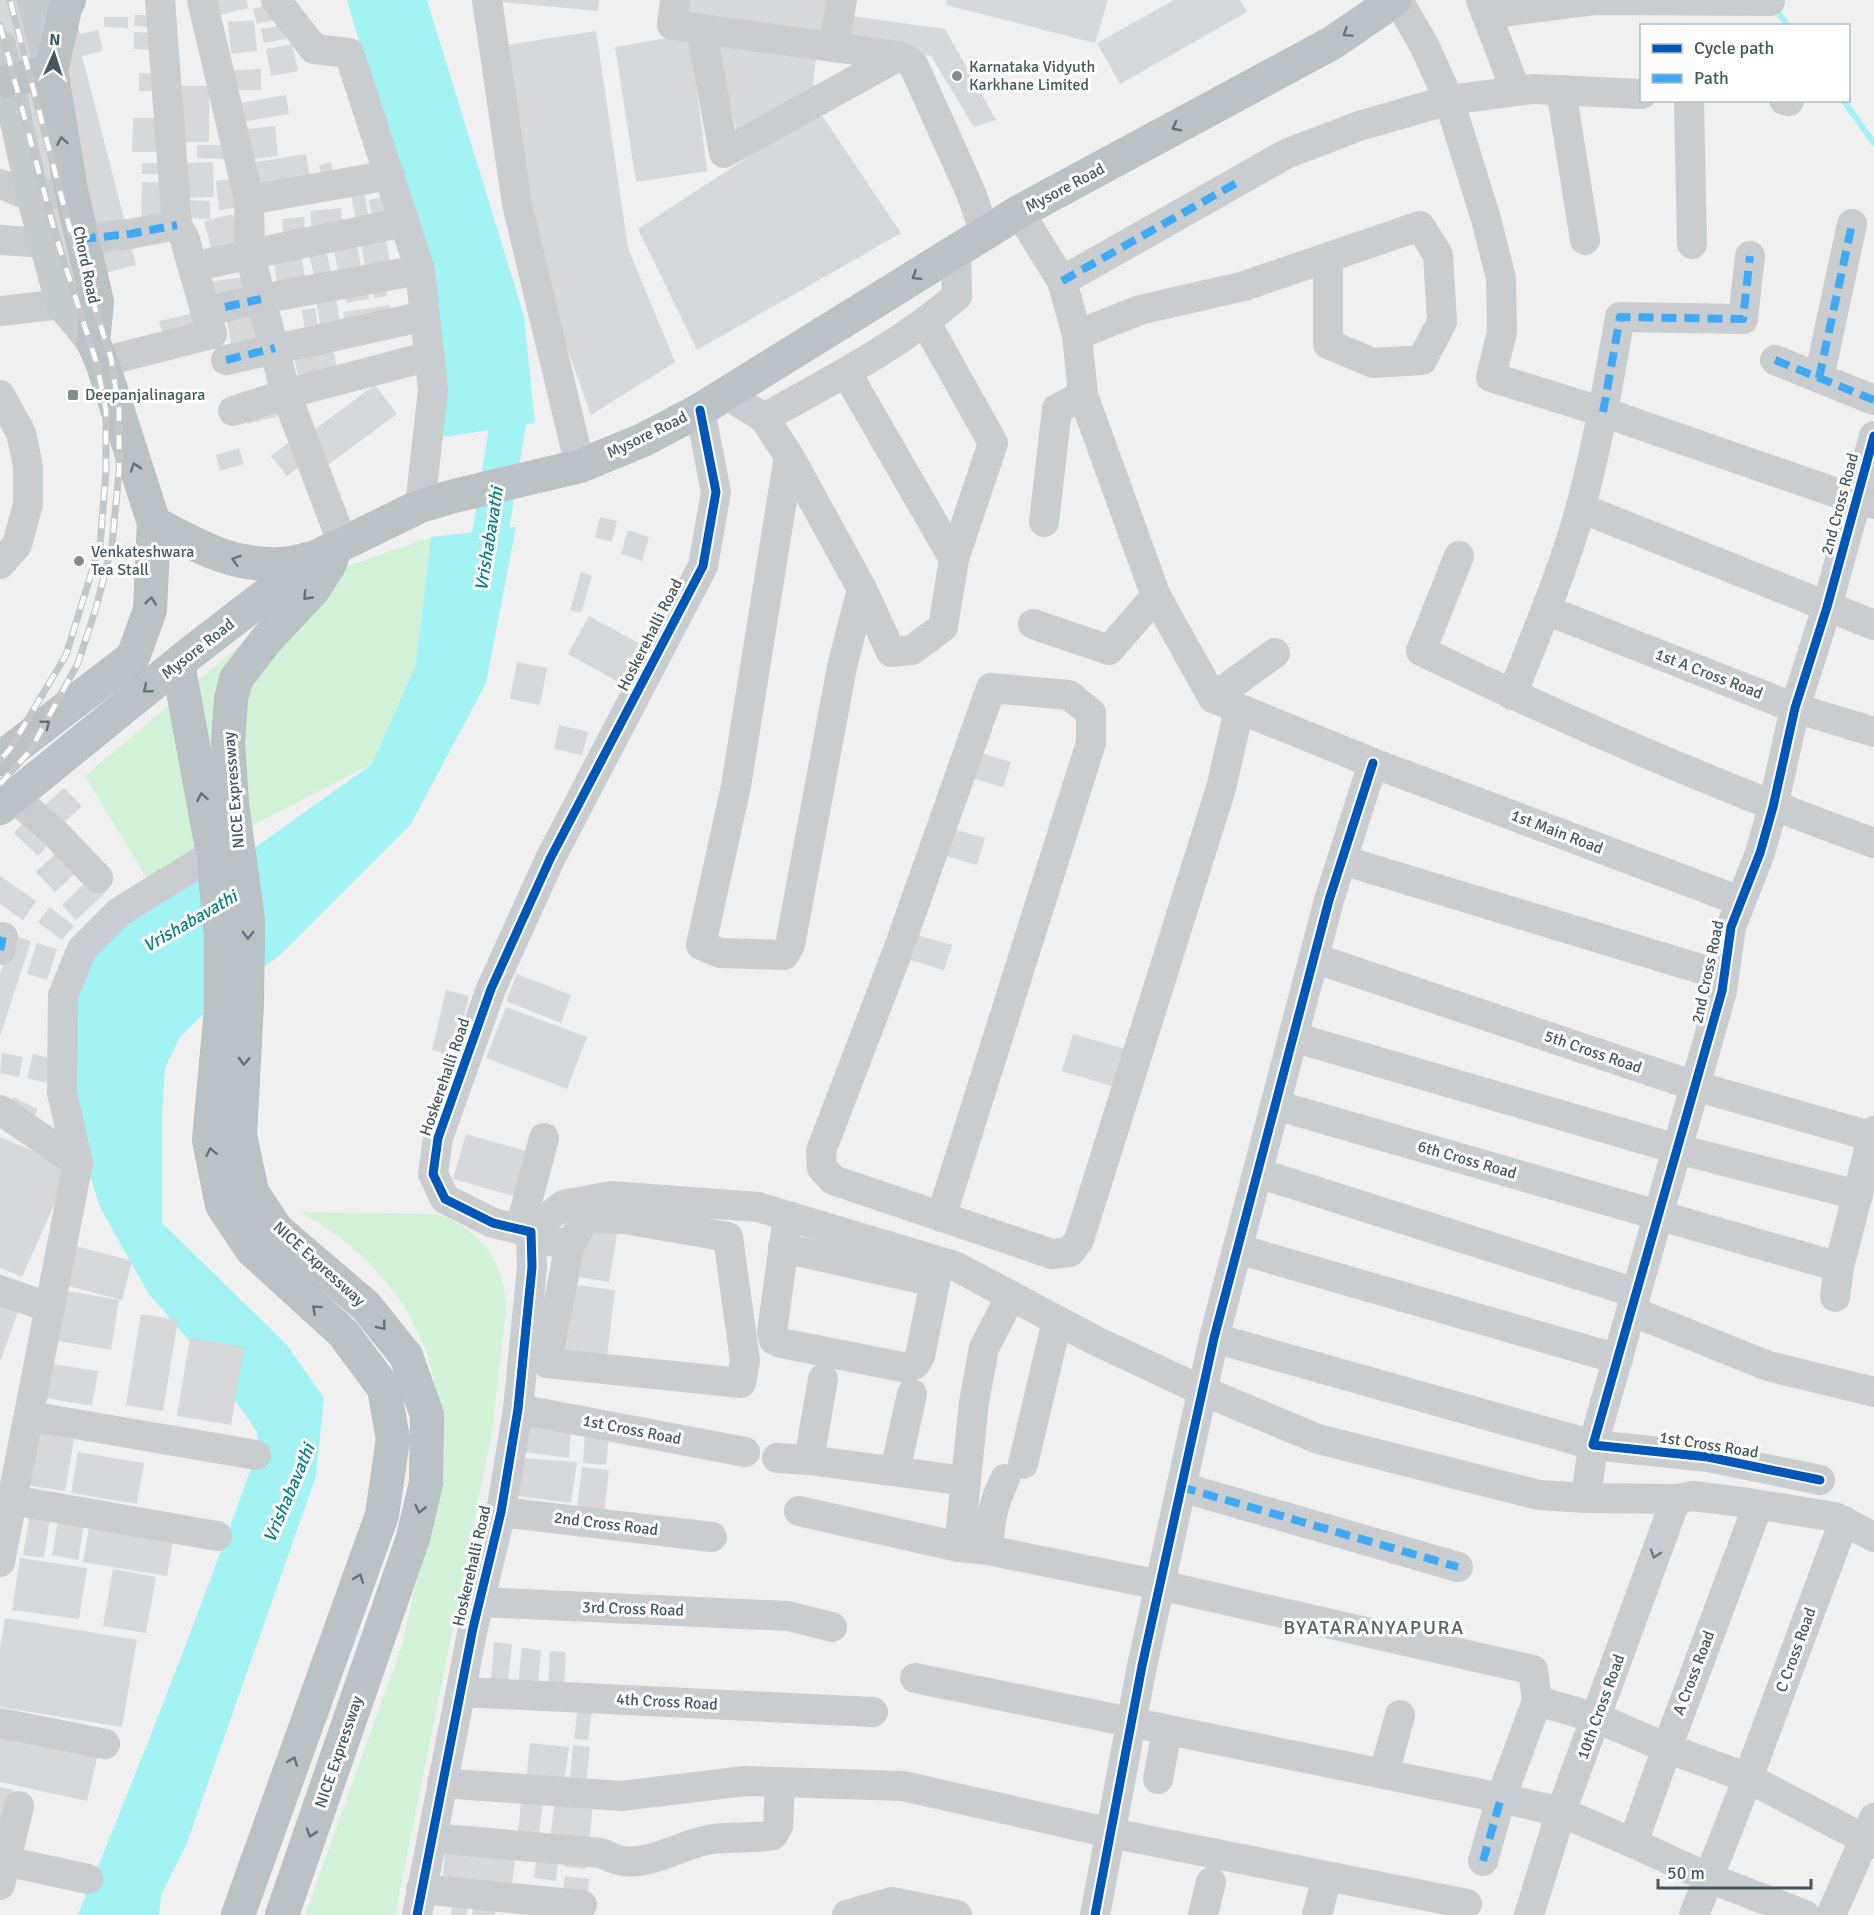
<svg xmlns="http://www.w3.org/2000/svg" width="1874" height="1915" viewBox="0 0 1874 1915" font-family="Signika,sans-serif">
<rect width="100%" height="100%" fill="#f1f0f0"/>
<g fill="#d2f2d8">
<path d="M431 537 416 664 372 764 148 880 85 776 324 574Z"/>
<path d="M299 1212 436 1214C483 1230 506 1264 506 1313L491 1438 395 1915H305L402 1645 439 1479V1402L427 1353 416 1329 403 1304 386 1282 367 1261 346 1242 324 1226Z"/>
</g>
<g fill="#a3f2f4">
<path d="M347 0H427L524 316 535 423 444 437 426 267Z"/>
<path d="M516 527 486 683 411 824 279 956 221 997 180 1037 165 1068 162 1112V1223L287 1345 324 1398 316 1476 187 1843 161 1895 159 1915H78C142 1761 202 1606 258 1449L257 1432 212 1367 148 1293 100 1207 70 1113 66 1045 81 973 115 928 260 844 372 764 416 664 431 537Z"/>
</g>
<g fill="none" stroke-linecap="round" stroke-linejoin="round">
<g stroke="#a3f2f4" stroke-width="6">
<path d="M1774 7 1788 26"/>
<path d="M1843 100 1874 143"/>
</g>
<path stroke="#a3f2f4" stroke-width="36" d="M483 579 508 422 502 379"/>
</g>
<g fill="#d7d8d9">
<path d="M0 0H72L80 34 98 30 103 51 82 56 136 265 42 289 0 123Z"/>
<path d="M216 0H246L248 8 220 15Z"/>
<path d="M499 0H599L598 11 499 2Z"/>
<path d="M683 0H830L823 40 680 18Z"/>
<path d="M947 0H1108L1095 43 946 5Z"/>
<path d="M1174 0H1240L1247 12 1120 84 1097 43Z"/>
<path d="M275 3 279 19 257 24 253 9Z"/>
<path d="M135 15H158L159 27 134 26Z"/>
<path d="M844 15 945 29 996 120 974 127 931 56 841 42Z"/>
<path d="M104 17H128V28L104 27Z"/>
<path d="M254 20 257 51 231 54 228 22Z"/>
<path d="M283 25 286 39 264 43 261 29Z"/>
<path d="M596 31 628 248 675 362 591 415 537 264 506 45Z"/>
<path d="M134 32 159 33V50L134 49Z"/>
<path d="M690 34 707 171 636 182 615 47Z"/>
<path d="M715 43 816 57 812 94 739 141Z"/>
<path d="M292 44 298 71 271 76 266 49Z"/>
<path d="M261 69V90H234V70Z"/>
<path d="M139 73 165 74V91H139Z"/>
<path d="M179 86H209V142H178Z"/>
<path d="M286 95 289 114 243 122 240 103Z"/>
<path d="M819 111 901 233 697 350 638 229Z"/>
<path d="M133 118H164V152H132Z"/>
<path d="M275 126 278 156 251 159 248 129Z"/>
<path d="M197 145H226L225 159 197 158Z"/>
<path d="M306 154 311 185 261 193 256 162Z"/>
<path d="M213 162 214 197 185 198 184 163Z"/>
<path d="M331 162 334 179 323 181 319 165Z"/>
<rect x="142" y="163" width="24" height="11"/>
<path d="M240 178 243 207 219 210 216 181Z"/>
<path d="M142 182 169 183 168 224 141 223Z"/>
<path d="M363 186 369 219 356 221 350 188Z"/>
<path d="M392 195 397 214 373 220 369 200Z"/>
<path d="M188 200 210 201V219L188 218Z"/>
<path d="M341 208 343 231 312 234 310 211Z"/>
<path d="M233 214 242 248 213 255 204 221Z"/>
<path d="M304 217 306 242 284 244 282 219Z"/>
<path d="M385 235 392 270 367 275 360 239Z"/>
<path d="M356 239 362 273 339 277 333 243Z"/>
<path d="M325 247 333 279 316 283 308 251Z"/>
<path d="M301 252 306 285 278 289 273 256Z"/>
<path d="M253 276 255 294 209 299 207 282Z"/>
<path d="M384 280 387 296 374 298 371 281Z"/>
<path d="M367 285 369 299 346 303 344 289Z"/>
<path d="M335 289 341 330 321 333 315 292Z"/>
<path d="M260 304 269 346 233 353 225 311Z"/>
<path d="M390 305 393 321 346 328 343 312Z"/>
<path d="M315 308 318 327 305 329 302 310Z"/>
<path d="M204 311 208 332 164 342 159 321Z"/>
<path d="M331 341 338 371 299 379 292 349Z"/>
<path d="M375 385 397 414 329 464 307 435Z"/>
<path d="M278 399 283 415 247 424 243 408Z"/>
<path d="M288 443 304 463 287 476 271 456Z"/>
<path d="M239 448 244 464 220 471 216 455Z"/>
<path d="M600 517 617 521 612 542 595 537Z"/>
<path d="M628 530 649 537 642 561 621 554Z"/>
<path d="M581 572 592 576 581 613 570 610Z"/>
<path d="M589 616 646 647 624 685 568 654Z"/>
<path d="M517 662 547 668 540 705 510 699Z"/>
<path d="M559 725 588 732 582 755 554 749Z"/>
<path d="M971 750 1011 762 1003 787 963 776Z"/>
<path d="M64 788 82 806 62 824 45 805Z"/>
<path d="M29 817 53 839 38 856 14 833Z"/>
<path d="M946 827 985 838 977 865 938 854Z"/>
<path d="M60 849 79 870 55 892 36 872Z"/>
<path d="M0 876 36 901 23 920 0 904Z"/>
<path d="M91 877 106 892 76 920 62 905Z"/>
<path d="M50 907 74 926 62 940 38 922Z"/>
<path d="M911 933 952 945 944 970 904 958Z"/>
<path d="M13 935 31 941 0 1036V975Z"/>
<path d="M37 943 57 949 47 980 27 974Z"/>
<path d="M517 974 571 995 561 1023 506 1001Z"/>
<path d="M446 990 469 996 455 1056 432 1050Z"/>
<path d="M506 1007 587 1037 567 1089 486 1058Z"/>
<path d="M1073 1034 1132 1051 1121 1089 1062 1071Z"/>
<path d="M2 1053 23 1057 19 1077 0 1073Z"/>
<path d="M33 1054 53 1059 46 1083 27 1078Z"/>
<path d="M13 1097 38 1109 33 1119 8 1107Z"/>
<path d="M466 1134 537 1154 524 1199 453 1179Z"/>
<path d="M0 1137 71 1167 22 1277 0 1268Z"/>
<path d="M589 1222H619L609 1282 579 1277Z"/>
<path d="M72 1245 132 1261 122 1300 61 1284Z"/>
<path d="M576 1285 615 1290 606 1365 564 1358Z"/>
<path d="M62 1290 119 1300 111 1350 53 1340Z"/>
<path d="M0 1302 19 1309 0 1362Z"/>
<path d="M141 1314 178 1320 163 1411 126 1405Z"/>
<path d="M190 1338 244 1347 231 1425 177 1416Z"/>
<path d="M45 1363 98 1371 92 1406 40 1397Z"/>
<path d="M528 1418 571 1424 569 1458 524 1452Z"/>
<path d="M36 1427 75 1433 65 1491 26 1485Z"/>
<path d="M585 1434 609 1436 606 1465 583 1463Z"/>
<path d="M78 1452 144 1463 137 1504 71 1493Z"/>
<path d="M522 1458 577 1462 571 1503 518 1496Z"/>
<path d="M582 1467 609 1470 604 1513 577 1509Z"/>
<path d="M30 1515 50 1518 44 1558 23 1555Z"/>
<path d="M59 1515 85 1519 78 1560 52 1555Z"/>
<path d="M90 1521 174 1534 167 1576 83 1562Z"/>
<path d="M20 1558 87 1568 79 1619 12 1610Z"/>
<path d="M113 1569 156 1577 146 1633 103 1626Z"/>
<path d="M5 1618 137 1640 122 1727 0 1707V1650Z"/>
<path d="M494 1642 512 1644 508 1681 491 1679Z"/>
<path d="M522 1648 541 1650 538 1686 518 1684Z"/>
<path d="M550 1651 566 1652 564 1687 548 1686Z"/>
<path d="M578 1707 592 1709 588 1740 574 1739Z"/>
<path d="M0 1729 99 1750 87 1801 0 1782Z"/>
<path d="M530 1743 569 1747 564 1784 526 1781Z"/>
<path d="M573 1745 590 1747 586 1787 569 1785Z"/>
<path d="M0 1787 14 1790 1 1850H0Z"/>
<path d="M522 1793 544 1795 539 1835 518 1833Z"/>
<path d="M555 1799 593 1803 589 1844 550 1840Z"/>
<path d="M446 1844 516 1852 511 1892 442 1884Z"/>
<path d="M567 1853 588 1856 586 1869 565 1867Z"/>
<path d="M537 1854 559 1856 556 1881 534 1878Z"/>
<path d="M565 1876 589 1879 588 1892 563 1889Z"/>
<path d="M454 1897 469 1899 467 1915H451Z"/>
<path d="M474 1902 496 1904 495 1915H472Z"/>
</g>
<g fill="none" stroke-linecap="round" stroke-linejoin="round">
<defs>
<g id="highway">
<path d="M7 81 51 71"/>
<path d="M154 523C196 545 232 567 282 564 292 564 303 560 314 558"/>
<path d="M178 664 213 854 221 936V1009L209 1140 222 1205 252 1250 343 1333 384 1388 393 1439 382 1515 238 1915"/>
<path d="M0 759 133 657 150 610 154 523 102 362 93 342 97 302 71 191 51 71 65 8 69 0"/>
<path d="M0 808 192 652 314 558 420 506 454 496 580 466 643 440 700 410 1019 212 1332 43 1395 0"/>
<path d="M282 1915 413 1538 426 1483 427 1415 406 1356 366 1306 277 1230 252 1192 240 1135 247 1002 248 920 232 804 228 742 231 699 236 679 267 639 313 590 329 565 336 546"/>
</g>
</defs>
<use href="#highway" stroke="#b4bcc1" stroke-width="34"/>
<g stroke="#c9cdcf" stroke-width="30">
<path d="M202 0 249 200 250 254 261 299 286 394 336 526 344 542"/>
<path d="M276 0 314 49 349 53 420 270 433 390 420 506"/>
<path d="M487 0 517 204 580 466"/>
<path d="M675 0 672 25 899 56 913 64 971 193 985 233"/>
<path d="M1398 0 1424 45 1449 100 1486 219 1501 278 1502 332 1491 377 1603 412 1857 500 1874 504"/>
<path d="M1481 0 1516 91"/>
<path d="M1486 14 1594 0 1770 1"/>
<path d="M701 29 724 153 899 56"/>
<path d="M833 47 842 0"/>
<path d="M1561 90 1585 240"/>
<path d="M1689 100 1692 244"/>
<path d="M1784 100 1789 101"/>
<path d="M0 184 33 197 71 191"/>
<path d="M249 200 390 175"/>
<path d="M1019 212 1062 281 1077 335 1083 395 1156 596 1213 698 1373 763 1740 901"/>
<path d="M81 239 130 234 177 225"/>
<path d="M0 240 47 243"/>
<path d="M210 263 404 222"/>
<path d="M1062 281 1286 154 1359 126 1449 100 1533 89 1642 94"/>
<path d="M225 307 261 299 420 270"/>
<path d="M0 311 62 304"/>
<path d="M1077 335 1140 310 1244 286 1420 226 1438 255 1442 322 1422 360 1373 363 1328 344V257"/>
<path d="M226 360 425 316"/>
<path d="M1775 360 1874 400"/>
<path d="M102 362 212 334 184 237 177 225 160 0"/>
<path d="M846 372 954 559"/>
<path d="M1819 378 1852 224"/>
<path d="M724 393 764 418 789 456 862 589 842 667 790 945 784 955 720 953 701 945 736 786 789 456"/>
<path d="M0 395 21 433 28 466V504L17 545 0 564"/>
<path d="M233 411 286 394 430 356"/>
<path d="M764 418C830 381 899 346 957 296L956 252"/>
<path d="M1581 508 1874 625"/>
<path d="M1044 522 1057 409 1083 395"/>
<path d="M1459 556 1421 651C1569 722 1720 788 1874 843"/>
<path d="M862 589 891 652 912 650 943 627 954 559 993 443 926 323"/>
<path d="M1546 610 1795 708 1874 732"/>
<path d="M1033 624 1109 650 1156 596"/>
<path d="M1512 695C1536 634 1564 569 1581 506 1598 443 1609 380 1620 317L1743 319 1750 256"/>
<path d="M1213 698 1275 653"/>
<path d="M13 797 52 830 98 878"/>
<path d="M1342 860 1724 976"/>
<path d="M0 950 3 937"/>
<path d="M1314 958 1695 1086 1874 1137"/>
<path d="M1293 1037 1677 1149 1858 1195"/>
<path d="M1275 1105 1839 1267"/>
<path d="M0 1110 78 1163 0 1562"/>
<path d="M78 1163 62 1093 63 995 82 949 119 912 213 854"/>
<path d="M1258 1173 1636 1293"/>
<path d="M788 1216 772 1332 774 1340 781 1343 907 1368 915 1364 920 1356 939 1262"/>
<path d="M941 1217 1091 743V713L1069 695 991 688 897 953 821 1151 822 1168 833 1180 1052 1254 1070 1252 1079 1240 1221 788 1239 710"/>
<path d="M520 1229 544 1138"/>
<path d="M531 1232 563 1205 611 1196 758 1207 955 1266 1094 1340 1203 1391 1318 1439 1539 1495 1586 1498"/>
<path d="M532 1239 570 1244 586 1218 624 1219 728 1237 745 1361 741 1383 547 1363 570 1244"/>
<path d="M783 1248 935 1282"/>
<path d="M1238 1249 1618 1359"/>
<path d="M0 1290 50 1308"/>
<path d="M1835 1297 1839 1267 1874 1131"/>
<path d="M1631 1311 1768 1366 1874 1392"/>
<path d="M1214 1338 1593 1445 1586 1498 1676 1499 1693 1496 1742 1502 1835 1517 1874 1537"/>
<path d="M518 1409 745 1452"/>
<path d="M29 1416 256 1455"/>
<path d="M777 1458 809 1460 966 1481"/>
<path d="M809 1460 823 1379"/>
<path d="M1023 1464 1057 1321"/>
<path d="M895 1471 912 1394"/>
<path d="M1820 1480 1708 1457 1593 1445 1722 991 1731 927 1760 853 1773 807 1795 708 1827 607 1874 436"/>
<path d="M1181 1487 1458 1567"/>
<path d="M12 1500 217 1536"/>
<path d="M799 1511 959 1547 988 1550 1160 1585 1533 1670 1537 1701 1597 1718 1667 1748 1748 1778 1874 1844"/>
<path d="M501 1512 712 1537"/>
<path d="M959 1547 974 1402 984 1348 1011 1296"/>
<path d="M988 1550C990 1521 992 1506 1005 1479"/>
<path d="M479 1602 788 1616 832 1627"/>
<path d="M915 1678 1501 1798 1561 1812 1633 1843 1709 1878 1805 1915"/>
<path d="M461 1692 873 1712"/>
<path d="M0 1723 105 1744"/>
<path d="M1384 1774 1400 1715"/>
<path d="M1158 1779 1167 1731"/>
<path d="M442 1783 621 1796 745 1781 903 1786 1111 1833 1467 1904"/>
<path d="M432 1838 601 1853C608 1856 616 1860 623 1861 653 1865 683 1843 713 1839 733 1836 753 1839 773 1835L778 1826 780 1782"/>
<path d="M1633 1843 1667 1748 1758 1505"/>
<path d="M0 1860 88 1879"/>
<path d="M1483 1861 1501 1798 1537 1701"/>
<path d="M0 1885 19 1806"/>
<path d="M421 1889 582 1905"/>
<path d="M417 1915 473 1628 501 1512 518 1409 532 1267 531 1232 493 1223 445 1199 433 1174 438 1138 491 989 550 859 703 566 716 492 700 410"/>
<path d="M847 1915 892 1902 957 1915"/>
<path d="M1095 1915 1142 1666 1214 1338 1329 900 1373 763"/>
<path d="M1203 1915 1211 1882"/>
<path d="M1317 1915 1327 1877"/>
<path d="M1529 1915 1561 1812 1676 1499"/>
<path d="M1694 1915 1748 1778 1844 1521"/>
<path d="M1831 1915 1874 1818"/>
</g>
<g stroke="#c6cbcd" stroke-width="33">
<path d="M33 0 51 71"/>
<path d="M0 47 33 197 62 304 93 342"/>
</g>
<use href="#highway" stroke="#bbc2c6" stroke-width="33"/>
<defs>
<g id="rail">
<path d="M0 25 56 237 97 364 106 411V471L100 545 66 655 10 749 0 760"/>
<path d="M0 784 30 751 78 663 96 608 112 545 119 472V410L111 358 71 233 10 0"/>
</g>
</defs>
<use href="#rail" stroke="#c4c7c9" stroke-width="7"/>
<use href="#rail" stroke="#fff" stroke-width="4.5" stroke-dasharray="14" stroke-linecap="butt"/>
<g stroke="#3fa9f5" stroke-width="8" stroke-dasharray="15 8" stroke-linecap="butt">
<path d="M81 239 130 234 177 225"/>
<path d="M1062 281 1240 181"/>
<path d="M225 307 261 299"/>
<path d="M226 360 275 348"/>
<path d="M1775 360 1874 400"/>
<path d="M1819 378 1852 224"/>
<path d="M1603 412 1620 317 1743 319 1750 256"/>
<path d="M0 950 3 937"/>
<path d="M1181 1487 1458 1567"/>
<path d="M1483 1861 1501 1798"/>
</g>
<defs>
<g id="cycleway">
<path d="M1820 1480 1708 1457 1593 1445 1722 991 1731 927 1760 853 1773 807 1795 708 1827 607 1874 436"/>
<path d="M417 1915 473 1628 501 1512 518 1409 532 1267 531 1232 493 1223 445 1199 433 1174 438 1138 491 989 550 859 703 566 716 492 700 410"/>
<path d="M1095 1915 1142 1666 1214 1338 1329 900 1373 763"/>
</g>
</defs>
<use href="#cycleway" stroke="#fff" stroke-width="13"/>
<use href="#cycleway" stroke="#0057b8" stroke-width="9"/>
</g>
<defs><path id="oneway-chevron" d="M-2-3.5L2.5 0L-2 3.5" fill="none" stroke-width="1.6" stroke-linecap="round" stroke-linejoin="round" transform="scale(1.5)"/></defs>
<g stroke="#627279">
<use href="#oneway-chevron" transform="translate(1347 33) rotate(146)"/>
<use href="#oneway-chevron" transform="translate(1176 127) rotate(152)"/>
<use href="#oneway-chevron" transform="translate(62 141) rotate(-100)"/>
<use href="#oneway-chevron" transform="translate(916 276) rotate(148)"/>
<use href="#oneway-chevron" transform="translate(135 467) rotate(-109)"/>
<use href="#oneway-chevron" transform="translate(236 560) rotate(-164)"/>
<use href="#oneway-chevron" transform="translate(307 596) rotate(134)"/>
<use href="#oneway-chevron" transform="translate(151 601) rotate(-84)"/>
<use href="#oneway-chevron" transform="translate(147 689) rotate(141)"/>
<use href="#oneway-chevron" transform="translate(46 724) rotate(-38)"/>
<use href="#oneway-chevron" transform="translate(202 797) rotate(-100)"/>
<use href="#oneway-chevron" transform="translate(248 935) rotate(91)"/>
<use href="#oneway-chevron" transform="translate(244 1061) rotate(93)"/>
<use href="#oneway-chevron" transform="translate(211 1152) rotate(-102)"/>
<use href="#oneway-chevron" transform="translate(316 1309) rotate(-138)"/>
<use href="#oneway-chevron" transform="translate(382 1326) rotate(51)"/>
<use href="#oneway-chevron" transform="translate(420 1509) rotate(103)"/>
<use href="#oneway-chevron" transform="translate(359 1578) rotate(-70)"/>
<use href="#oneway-chevron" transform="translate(293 1761) rotate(-70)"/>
<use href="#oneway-chevron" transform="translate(311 1833) rotate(109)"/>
</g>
<use stroke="#6d7b81" href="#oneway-chevron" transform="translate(1655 1554) rotate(109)"/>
<g fill="#818d92" stroke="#fff" stroke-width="2">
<circle cx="957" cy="76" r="6"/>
<rect x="67" y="389" width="12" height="12" rx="3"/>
<circle cx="79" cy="561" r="6"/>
</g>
<g text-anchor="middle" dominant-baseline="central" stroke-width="6" stroke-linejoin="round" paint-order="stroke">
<g font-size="16" fill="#45585f" stroke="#fff" text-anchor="start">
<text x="969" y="67">Karnataka Vidyuth<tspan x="969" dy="18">Karkhane Limited</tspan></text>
<text x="85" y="395">Deepanjalinagara</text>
<text x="91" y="552">Venkateshwara<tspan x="91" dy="18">Tea Stall</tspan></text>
</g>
<g font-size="16" fill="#45585f" stroke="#fff">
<text transform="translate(1065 188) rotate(-28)">Mysore Road</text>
<text transform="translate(86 265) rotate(78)">Chord Road</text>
<text transform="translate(647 435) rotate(-26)">Mysore Road</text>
<text transform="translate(1840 504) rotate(-75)">2nd Cross Road</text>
<text transform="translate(650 635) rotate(-63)">Hoskerehalli Road</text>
<text transform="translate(198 649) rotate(-38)">Mysore Road</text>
<text transform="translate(1709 674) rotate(21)">1st A Cross Road</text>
<text transform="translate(234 790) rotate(-95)">NICE Expressway</text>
<text transform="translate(1557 832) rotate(21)">1st Main Road</text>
<text transform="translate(1708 972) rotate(-78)">2nd Cross Road</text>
<text transform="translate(1593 1052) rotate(19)">5th Cross Road</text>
<text transform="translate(445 1077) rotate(-71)">Hoskerehalli Road</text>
<text transform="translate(1467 1160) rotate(16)">6th Cross Road</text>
<text transform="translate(319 1264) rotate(42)">NICE Expressway</text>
<text transform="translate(632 1430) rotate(11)">1st Cross Road</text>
<text transform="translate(1709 1445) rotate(9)">1st Cross Road</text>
<text transform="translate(606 1524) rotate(7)">2nd Cross Road</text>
<text transform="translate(472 1566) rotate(-77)">Hoskerehalli Road</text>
<text transform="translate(633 1609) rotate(2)">3rd Cross Road</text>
<text transform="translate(1796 1650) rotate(-70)">C Cross Road</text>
<text transform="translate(1694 1673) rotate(-69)">A Cross Road</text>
<text transform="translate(667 1702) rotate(3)">4th Cross Road</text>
<text transform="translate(1601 1707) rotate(-70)">10th Cross Road</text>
<text transform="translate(339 1752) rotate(-71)">NICE Expressway</text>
</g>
<g font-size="18" font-style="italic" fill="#058285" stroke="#fff">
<text transform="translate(489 539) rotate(-81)">Vrishabavathi</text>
<text transform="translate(190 921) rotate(-30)">Vrishabavathi</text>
<text transform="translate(289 1493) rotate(-67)">Vrishabavathi</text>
</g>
<g font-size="20" letter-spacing="1.5" fill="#5b6165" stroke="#fff">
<text x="1374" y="1627">BYATARANYAPURA</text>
</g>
</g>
<rect x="1640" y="24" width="210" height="78" fill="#ffffff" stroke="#b5bcbf" stroke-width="1.5"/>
<rect x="1652" y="44" width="30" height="9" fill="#0057b8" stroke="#b5bcbf" stroke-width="1.5"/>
<text x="1694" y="54" font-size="18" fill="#45585f">Cycle path</text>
<rect x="1652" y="74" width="30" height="9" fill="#3fa9f5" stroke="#b5bcbf" stroke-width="1.5"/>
<text x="1694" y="84" font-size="18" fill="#45585f">Path</text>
<g transform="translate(54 54) rotate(3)" stroke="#ffffff" stroke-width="4.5" paint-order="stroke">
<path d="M0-4.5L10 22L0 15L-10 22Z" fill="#45585f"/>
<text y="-9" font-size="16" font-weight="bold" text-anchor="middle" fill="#45585f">N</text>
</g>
<path d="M1658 1879v9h153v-9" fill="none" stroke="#45585f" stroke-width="3"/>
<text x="1667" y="1879" font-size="18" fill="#45585f" stroke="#ffffff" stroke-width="4.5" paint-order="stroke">50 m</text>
</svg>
